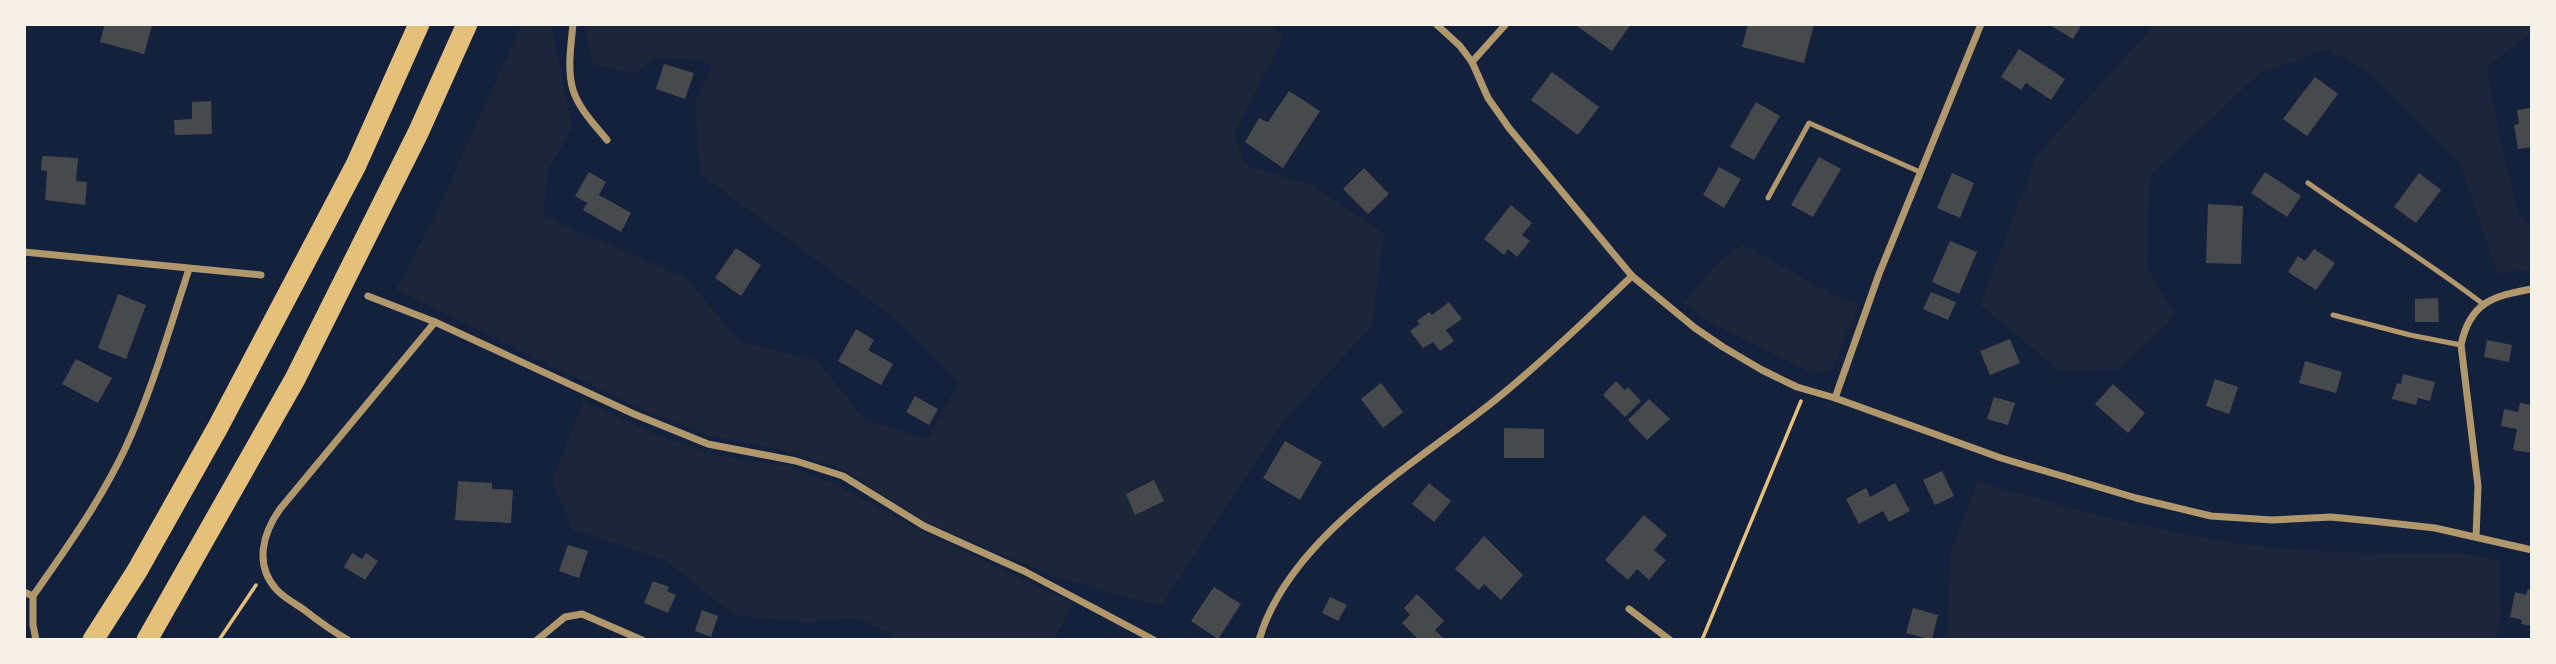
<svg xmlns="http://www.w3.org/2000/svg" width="2556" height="664" viewBox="0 0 2556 664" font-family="'Source Sans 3',sans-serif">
<rect width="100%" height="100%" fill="#14213d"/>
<g fill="#1d2539">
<path d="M521 25H551L572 129 548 170 543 216 687 278 740 342 817 360 865 420 928 439 958 383 897 320 700 174 695 102 712 65 698 60 658 57 635 73 594 65 586 39 589 25H1270L1284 36 1234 134 1245 165 1312 185 1384 233 1372 326 1284 421 1161 606 1052 576 926 522 845 470 796 453 707 435 636 407 396 290 439 207Z"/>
<path d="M2154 25H2531V32L2487 68 2498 130 2519 217 2531 225V269L2498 274 2460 163 2367 71 2326 49 2259 74 2150 176 2147 267 2175 315 2120 369 2059 370 1980 305 2037 155Z"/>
<path d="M1742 244 1832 294 1859 305 1832 369 1813 374 1707 321 1683 302 1720 261Z"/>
<path d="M584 401 653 433 709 454 791 467 839 486 921 531 1073 603 1054 640 891 639 892 633 855 618 806 622 734 615 665 560 573 530 552 481Z"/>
<path d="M1978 481C2062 507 2147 529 2233 543 2312 555 2394 552 2474 555L2500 561 2501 620 2495 640 1947 639 1951 551Z"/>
</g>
<g fill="#48494c">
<path d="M105 24 152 26 144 54 100 42Z"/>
<path d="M1574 24H1631L1612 51Z"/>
<path d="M1748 24H1814L1804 63 1742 47Z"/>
<path d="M2048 24H2082L2073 39Z"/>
<path d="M2019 49 2065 79 2051 100 2026 83 2021 90 2001 77Z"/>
<path d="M664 64 694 73 685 99 656 89Z"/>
<path d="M1552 72 1599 107 1578 135 1531 100Z"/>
<path d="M2315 77 2338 94 2307 136 2283 119Z"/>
<path d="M1289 91 1320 111 1283 168 1245 142 1259 118 1268 122Z"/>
<path d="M211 101 212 134 175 135 174 120 192 119V102Z"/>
<path d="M1756 102 1780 116 1754 160 1730 147Z"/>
<path d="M2532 108V147L2518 149 2514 125 2519 124 2517 110Z"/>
<path d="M42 156 78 158 76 181 87 182 85 205 45 200 47 171 41 170Z"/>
<path d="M1819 157 1841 169 1813 217 1791 205Z"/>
<path d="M1719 167 1741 179 1724 208 1703 195Z"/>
<path d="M1364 168 1389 194 1368 214 1343 189Z"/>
<path d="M589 172 606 182 599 195 631 213 621 232 583 210 587 203 575 196Z"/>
<path d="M2265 172 2301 196 2287 217 2251 193Z"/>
<path d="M1952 173 1974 183 1960 218 1937 208Z"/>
<path d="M2419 173 2441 190 2416 223 2394 207Z"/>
<path d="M2208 204 2243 206 2241 264 2206 263Z"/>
<path d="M1511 205 1532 223 1522 235 1530 241 1517 257 1508 249 1504 255 1484 239Z"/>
<path d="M1950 241 1977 252 1959 294 1932 282Z"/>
<path d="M736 248 761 265 741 296 715 278Z"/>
<path d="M2314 249 2335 263 2316 290 2288 272 2298 256 2305 261Z"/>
<path d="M1931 292 1956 302 1948 320 1923 309Z"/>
<path d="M118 294 146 305 126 359 98 348Z"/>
<path d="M2438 298 2439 322H2415V299Z"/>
<path d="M1449 302 1462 319 1446 330 1454 341 1440 351 1433 342 1423 348 1410 331 1420 324 1417 321 1429 312 1432 315Z"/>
<path d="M856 329 874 340 868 350 893 364 881 385 838 361Z"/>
<path d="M2010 339 2020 363 1990 375 1980 351Z"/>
<path d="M2487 340 2512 345 2509 362 2484 357Z"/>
<path d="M76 359 112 378 98 403 62 384Z"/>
<path d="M2305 361 2342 372 2336 393 2299 383Z"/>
<path d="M2403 374 2435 382 2430 401 2418 398 2416 405 2392 399 2397 383 2401 384Z"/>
<path d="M2215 379 2238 387 2229 414 2206 406Z"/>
<path d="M1616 381 1625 390 1628 387 1641 401 1625 417 1603 395Z"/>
<path d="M1381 383 1403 412 1383 428 1361 399Z"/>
<path d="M2113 384 2145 413 2128 433 2095 404Z"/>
<path d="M915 396 938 409 929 425 906 412Z"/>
<path d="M1994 397 2015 403 2008 425 1987 419Z"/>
<path d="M1649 399 1670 419 1647 440 1628 420Z"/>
<path d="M2520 403 2532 405V453L2513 450 2517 429 2501 426 2504 409 2518 412Z"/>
<path d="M1504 428 1544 429V458H1504Z"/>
<path d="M1285 441 1322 462 1300 500 1263 478Z"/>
<path d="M1942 471 1954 496 1935 505 1923 480Z"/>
<path d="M1154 480 1164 501 1135 515 1126 494Z"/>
<path d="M458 481 492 483V489L513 490 511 523 455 520Z"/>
<path d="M1429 483 1451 501 1434 522 1412 504Z"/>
<path d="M1895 483 1910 511 1889 522 1883 511 1859 524 1846 499 1866 488 1870 497Z"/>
<path d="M1644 515 1667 535 1654 550 1666 560 1649 580 1637 569 1628 580 1605 560Z"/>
<path d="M1484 536 1523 575 1501 600 1484 584 1479 590 1455 569Z"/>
<path d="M568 545 588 551 579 578 559 571Z"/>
<path d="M352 553 362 559 366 553 378 561 365 580 344 567Z"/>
<path d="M653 581 669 587 667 591 676 595 668 613 644 603Z"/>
<path d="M1214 587 1241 604 1218 639 1191 621Z"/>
<path d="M2528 589 2532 590V626L2521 624 2522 620 2510 617 2515 592 2526 595Z"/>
<path d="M1417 594 1444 621 1435 630 1445 640H1419L1402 623 1410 615 1404 608Z"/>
<path d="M1330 597 1347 605 1338 621 1322 613Z"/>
<path d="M1913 608 1938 615 1932 640 1906 633Z"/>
<path d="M702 610 718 616 711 637 695 631Z"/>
</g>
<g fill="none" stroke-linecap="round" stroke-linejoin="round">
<g stroke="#e5c07b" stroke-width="3.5">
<path d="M219 640 256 585"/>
<path d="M1702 640 1801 401"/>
</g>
<g stroke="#b1986c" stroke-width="5">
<path d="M2308 183C2366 224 2427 261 2483 304"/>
<path d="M1768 198 1809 123 1920 172"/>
<path d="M2333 315 2410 335 2461 345"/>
</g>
<g stroke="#b1986c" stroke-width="7">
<path d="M573 24C571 45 567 70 573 90 579 109 595 125 607 140"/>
<path d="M1436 24 1460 46 1472 62 1488 98 1509 128 1632 276 1695 328 1723 347 1762 370 1797 387 1835 398 2001 458 2136 498 2211 516 2272 520 2331 517 2372 521 2435 528 2532 550"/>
<path d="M1472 62 1506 24"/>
<path d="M24 252 261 275"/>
<path d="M368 296 435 322 634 414 708 444 796 461 843 476 924 526 1024 571 1154 640"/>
<path d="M1835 398 1879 274 1981 24"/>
<path d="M2476 537 2478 486 2461 345C2470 302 2493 296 2532 289"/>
<path d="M24 592 33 596V625L36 640"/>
<path d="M33 596C66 549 99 503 124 451 151 394 169 330 189 269"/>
<path d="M1629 609 1670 640"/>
<path d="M348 640C332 631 317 620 303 609 294 603 283 597 276 589 254 564 263 533 280 509L435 322"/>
<path d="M537 640 565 617 582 614 642 640"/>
<path d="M1259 640C1289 537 1415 464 1494 401 1542 362 1587 319 1632 276"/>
</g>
<g stroke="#e5c07b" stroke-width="21">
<path d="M93 640 137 571 218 427 356 165 419 24"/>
<path d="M147 640 295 379 418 133 467 24"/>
</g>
</g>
<rect width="2556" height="664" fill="none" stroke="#f6f1e7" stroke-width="52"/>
</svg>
